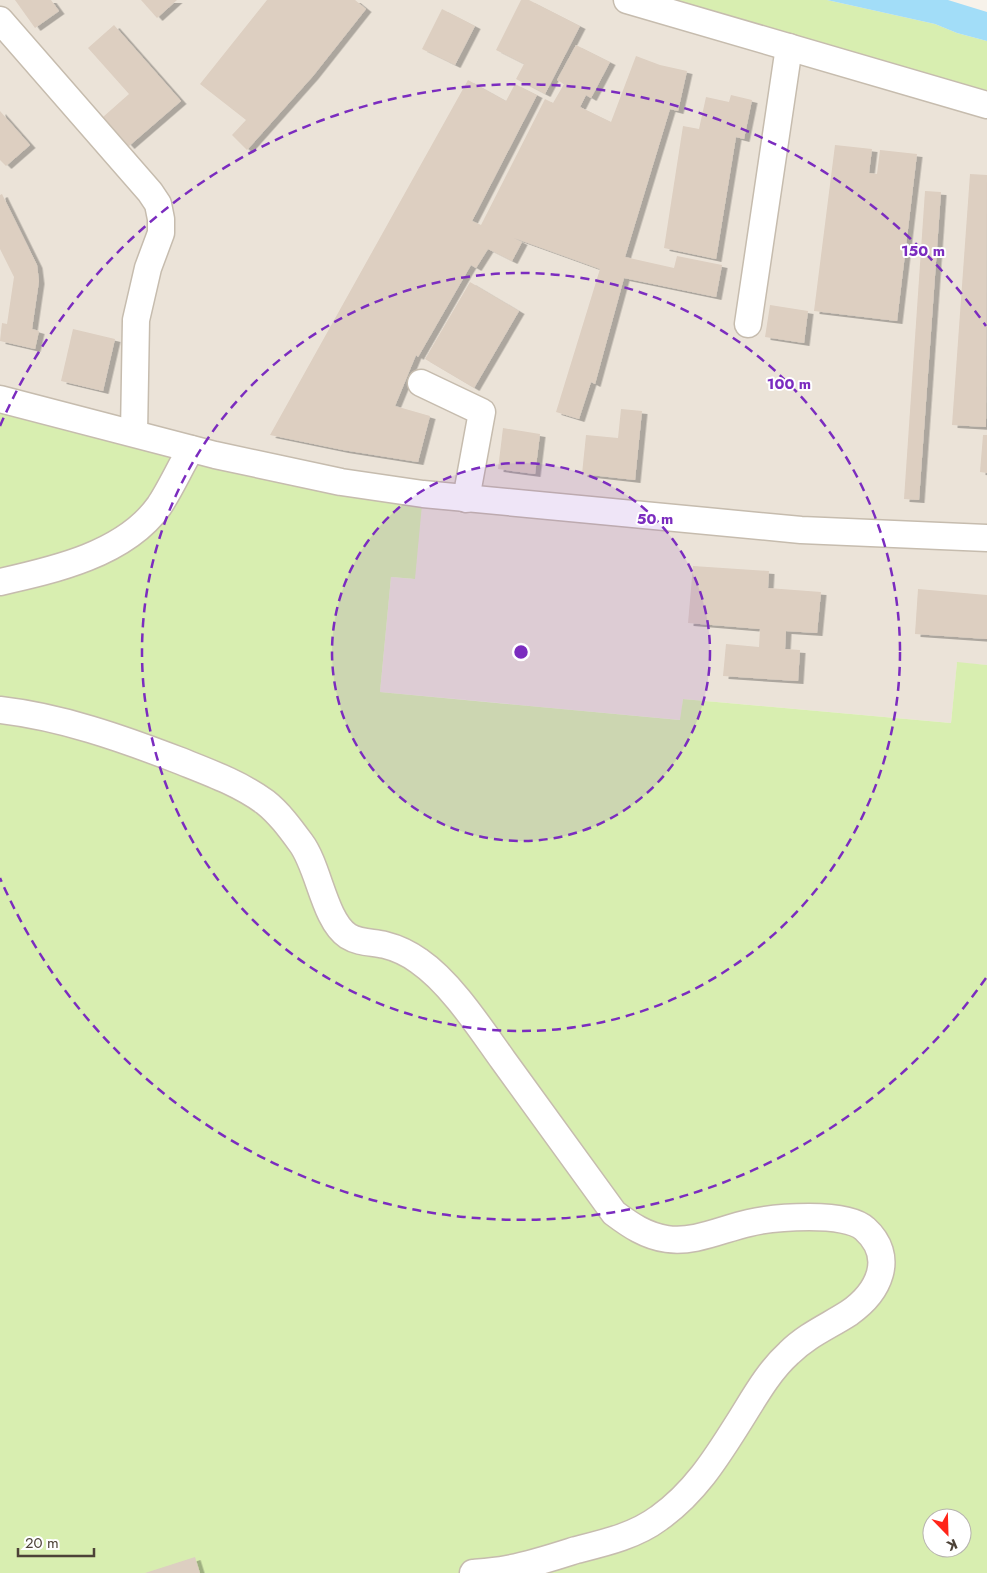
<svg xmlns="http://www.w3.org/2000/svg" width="987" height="1573" viewBox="0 0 987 1573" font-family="Jost,sans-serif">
<defs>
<filter id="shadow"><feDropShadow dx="5.5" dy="3" stdDeviation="0" flood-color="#0004"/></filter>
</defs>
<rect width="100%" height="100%" fill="#f7f2ea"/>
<path fill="#ebe3d8" d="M0 0H627L987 105V665L957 663 951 723 683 699 681 720 380 692 391 577 414 579 0 399Z"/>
<g fill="#d8eeb0" fill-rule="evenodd">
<path d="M627 0H827L935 24 957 33 987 41V105Z"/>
<path d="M0 399 423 494 415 579 391 577 380 692 680 720 683 699 951 723 957 662 987 665V1573H0ZM932 1518H962V1548H932Z"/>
</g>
<path fill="#a2ddf8" d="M827 0H948L987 12V41L957 33 935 24Z"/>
<g fill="#ddcfc1" filter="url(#shadow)">
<path d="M15 0H51L59 11 35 28Z"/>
<path d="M141 0H177L157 18Z"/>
<path d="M267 0H355L366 9 313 76 247 150 232 135 246 120 200 84Z"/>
<path d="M521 0H529L580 26 545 94 516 79 524 64 496 50Z"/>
<path d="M442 9 475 26 455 65 422 49Z"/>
<path d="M114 25 181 101 129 146 103 117 129 94 88 48Z"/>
<path d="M576 45 610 62 591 98 586 95 580 107 611 122 636 56 660 65 687 71 678 111 670 109 625 257 674 268 677 256 722 265 716 297 624 278 595 384 591 382 579 419 556 412 600 269 514 238 522 242 512 261 488 249 476 268 471 265 418 357 416 355 395 406 430 416 418 462 343 450 270 435 468 80 506 101 515 84 537 95 472 221 481 225 545 99 553 103 564 84 557 80Z"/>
<path d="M731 95 752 100 744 139 736 137 716 259 664 248 683 126 699 129 706 97 729 102Z"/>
<path d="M0 111 30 145 6 166 0 160Z"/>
<path d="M835 145 872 149 869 173 877 174 880 150 917 154 897 321 814 311Z"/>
<path d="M970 174 987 175 986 427 952 425Z"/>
<path d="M925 191 941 192 919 500 904 499Z"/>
<path d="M2 194 37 265 39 281 32 329 39 331 35 349 0 341 2 323 7 324 14 277 0 249V195Z"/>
<path d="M470 282 519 311 474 388 425 359Z"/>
<path d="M770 305 808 311 804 343 765 337Z"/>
<path d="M73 329 115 339 103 391 61 381Z"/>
<path d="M621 409 642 411 635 480 582 474 586 435 618 438Z"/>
<path d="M503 428 540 434 535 474 498 469Z"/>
<path d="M983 435H987V473L980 472Z"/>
<path d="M693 566 769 571 768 588 821 592 817 633 786 631 785 649 800 650 798 681 723 676 726 644 759 647 760 629 688 623Z"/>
<path d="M918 589 987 595V639L915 634Z"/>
<path d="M195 1557 200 1573H145Z"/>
</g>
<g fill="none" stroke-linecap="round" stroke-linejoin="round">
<defs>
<g id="minor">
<path d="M627 0 987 105"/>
<path d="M0 20 150 192 158 204 161 219V233L148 268 136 320 134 433"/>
<path d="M748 324 789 47"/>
<path d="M421 383 482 412 466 499"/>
<path d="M0 399 215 455 341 482 423 494 801 530 987 538"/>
<path d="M0 582C54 570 125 554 159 506 171 488 180 467 191 449"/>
<path d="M0 710C61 717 121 738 178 760 208 772 239 783 265 802 279 813 290 828 301 843 319 867 324 920 348 936 359 943 373 942 385 945 397 948 408 953 419 961 451 983 480 1028 503 1060 540 1111 577 1162 614 1213 630 1225 646 1236 667 1239 695 1243 722 1229 749 1223 774 1217 846 1211 865 1229 896 1257 879 1292 849 1313 829 1326 807 1335 789 1353 767 1373 753 1400 737 1425 715 1460 694 1493 659 1518 635 1536 604 1543 576 1550 554 1557 530 1565 507 1569 496 1571 484 1572 473 1573"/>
</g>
</defs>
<use href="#minor" stroke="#c6bcae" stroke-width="29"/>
<use href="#minor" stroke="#fff" stroke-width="26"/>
</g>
<circle cx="521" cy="652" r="189" fill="#7b2cbf" fill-opacity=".12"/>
<g fill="none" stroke="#7b2cbf" stroke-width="2.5" stroke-dasharray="9 6">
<circle cx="521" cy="652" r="189"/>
<circle cx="521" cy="652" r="379"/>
<path d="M986 978A568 568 0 0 1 0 878M0 426A568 568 0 0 1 986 326"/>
</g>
<circle cx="521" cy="652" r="8" fill="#7b2cbf" stroke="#fff" stroke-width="2.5"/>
<g font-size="15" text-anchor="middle" font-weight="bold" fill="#7b2cbf" stroke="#fff" stroke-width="4" stroke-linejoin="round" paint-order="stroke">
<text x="923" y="256">150 m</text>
<text x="789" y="389">100 m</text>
<text x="655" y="524">50 m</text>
</g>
<g transform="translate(947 1533) rotate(157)"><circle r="24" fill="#ffffff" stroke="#b7b3af"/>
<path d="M0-4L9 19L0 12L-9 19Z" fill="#ff2519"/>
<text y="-8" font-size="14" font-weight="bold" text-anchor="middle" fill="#4c4237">K</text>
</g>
<path d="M18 1548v8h76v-8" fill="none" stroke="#4c4237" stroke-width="2.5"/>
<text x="25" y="1548" font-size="15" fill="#4c4237" stroke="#ffffff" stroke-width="4" paint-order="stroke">20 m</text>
</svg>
